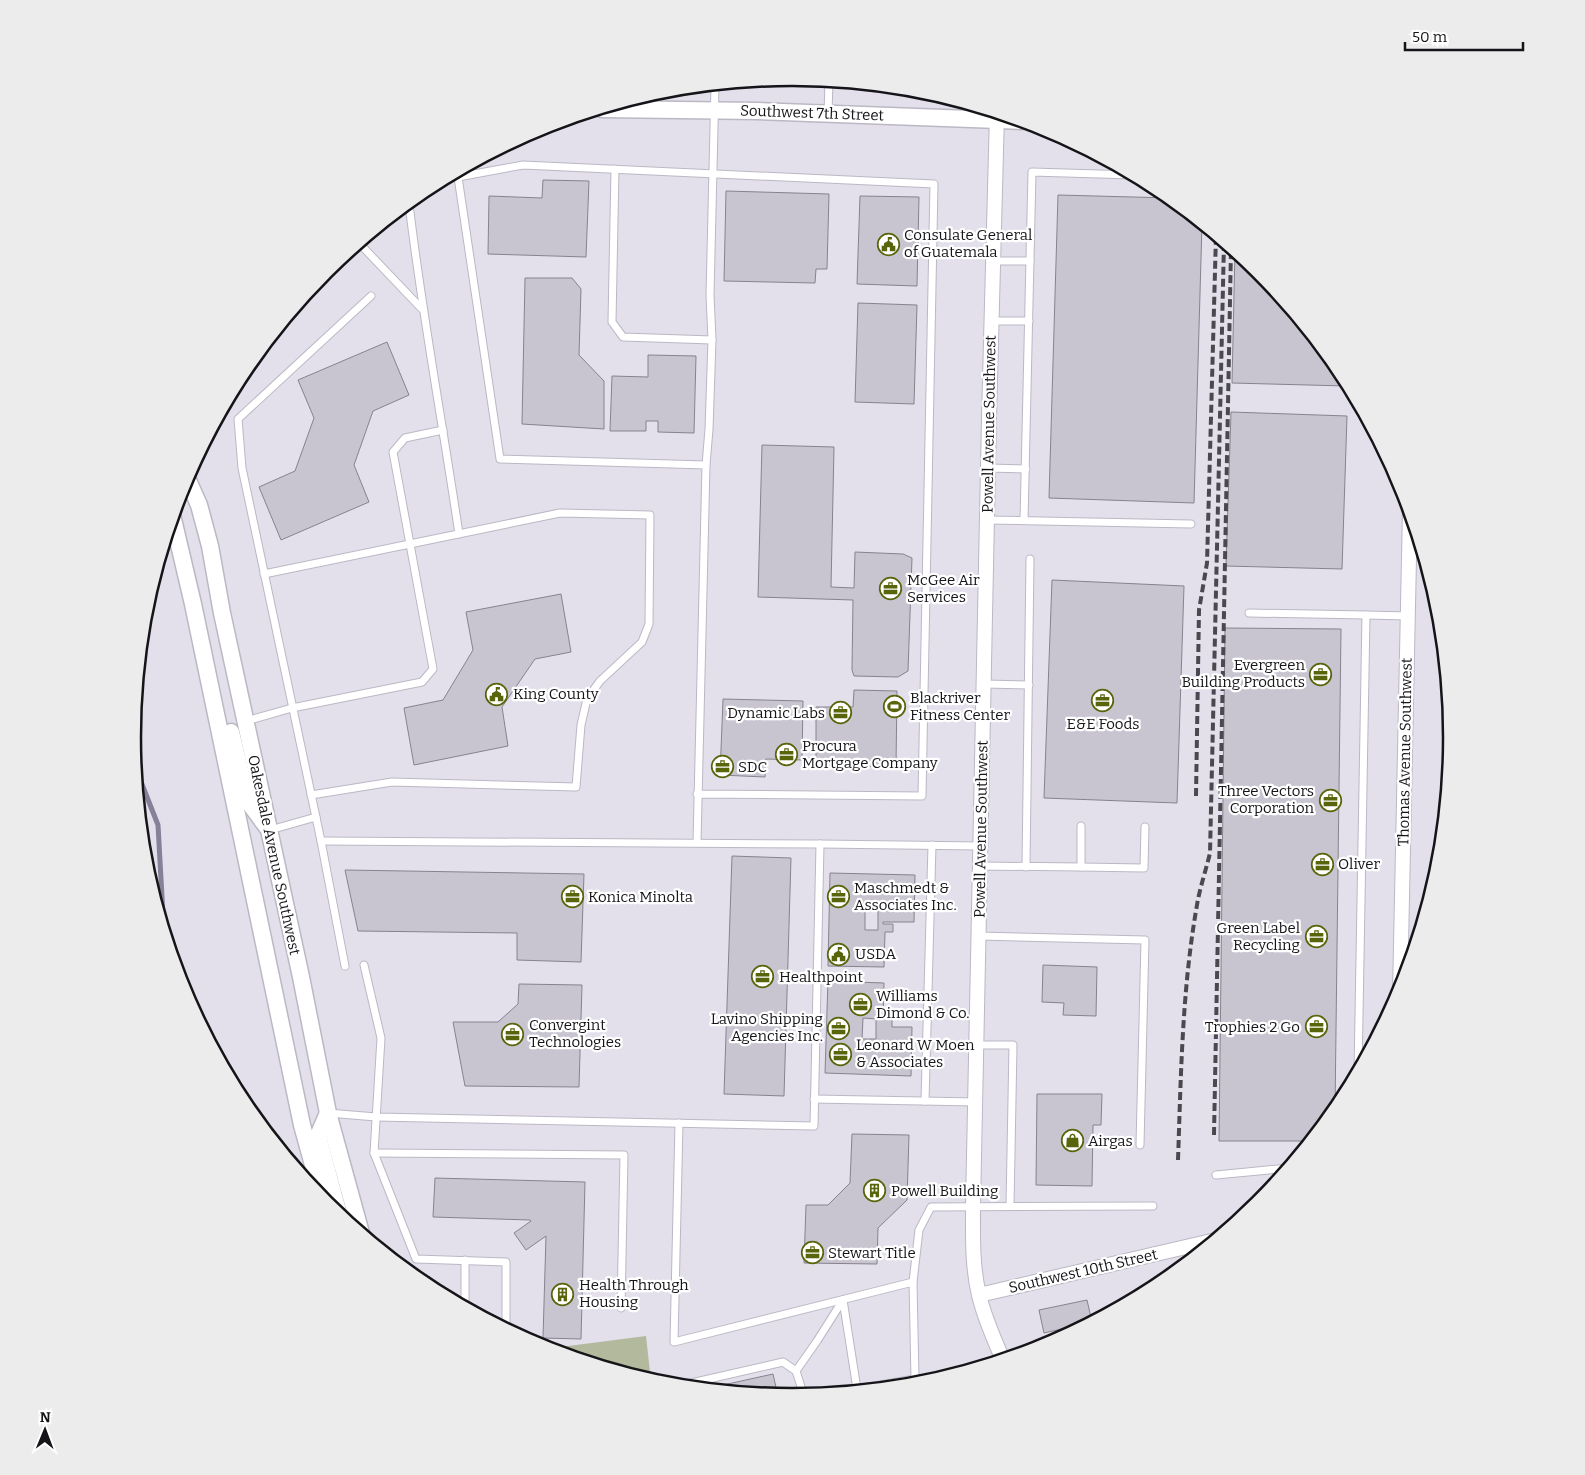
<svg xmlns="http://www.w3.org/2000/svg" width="1585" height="1475" viewBox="0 0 1585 1475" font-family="Bitter,serif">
<rect width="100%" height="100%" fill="#e3e0ec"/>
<path fill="#b2b99c" d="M646 1336 651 1381 545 1349Z"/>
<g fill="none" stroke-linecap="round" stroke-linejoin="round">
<path stroke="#868099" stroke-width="5" d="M136 769 158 825 163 915 168 942"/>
</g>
<g fill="#c8c5d1" stroke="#86838e" fill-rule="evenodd">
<path d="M543 180 589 181 586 257 488 254 489 196 542 198Z"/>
<path d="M726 191 829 194 827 269H816L815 283 724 281Z"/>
<path d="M1058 195 1171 198 1202 224 1194 503 1049 498Z"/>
<path d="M860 196 919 197 917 286 857 284Z"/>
<path d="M1235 251 1259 271 1341 371 1347 381 1346 386 1232 383Z"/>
<path d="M525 278H572L581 289 579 355 604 381V429L522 424Z"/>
<path d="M858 303 917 305 914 404 855 402Z"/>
<path d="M387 342 409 395 373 411 354 465 369 502 281 540 259 487 295 471 314 418 298 380Z"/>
<path d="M648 355 696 356 694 433 658 432V421H646V431H610L612 376 648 377Z"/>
<path d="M1231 412 1347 416 1342 569 1226 566Z"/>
<path d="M762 445 834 447 831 587 854 588 855 552 903 554 912 558 908 671 898 677 854 676 852 670 853 600 758 597Z"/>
<path d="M1052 580 1184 586 1177 803 1044 798Z"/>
<path d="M561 594 571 652 535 659 502 707 508 746 414 765 404 708 443 700 473 650 466 612Z"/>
<path d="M1225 628 1341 629 1335 1111 1311 1141H1219Z"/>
<path d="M854 690 897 691 896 767 816 766V707H853Z"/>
<path d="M723 699 803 701 802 760 766 759 765 777 720 775Z"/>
<path d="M732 856 791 858 784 1096 724 1094Z"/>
<path d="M345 870 584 874 581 962 517 960V933L358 931Z"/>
<path d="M830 873 915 875 914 922H883V924H893V932H885L884 967 828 966ZM865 909 878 910V930H865Z"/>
<path d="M1043 965 1097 967 1096 1016 1063 1015 1064 1003 1042 1002Z"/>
<path d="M828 981 884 983 883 1018H892V1027H912L911 1076 825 1073ZM863 1018 876 1019V1039H862Z"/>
<path d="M519 984 582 985 579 1087 465 1086 453 1022H498L518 1004Z"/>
<path d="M1037 1094H1102L1101 1125H1093L1092 1186 1036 1185Z"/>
<path d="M852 1134 909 1135 907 1200 878 1228 877 1264 804 1263 806 1205H828L850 1183Z"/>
<path d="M435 1178 585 1182 581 1339 543 1338 546 1236 526 1250 514 1233 531 1221 530 1220 433 1217Z"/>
<path d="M1087 1300 1092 1322 1044 1333 1039 1310Z"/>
<path d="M773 1374 778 1396 705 1389Z"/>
</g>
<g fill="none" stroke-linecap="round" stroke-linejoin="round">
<defs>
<g id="service">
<path d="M828 113 829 81"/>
<path d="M615 169 612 322 623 337 712 340"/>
<path d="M410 212C423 319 443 426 459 534"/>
<path d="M359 243 421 308"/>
<path d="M993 261H1030"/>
<path d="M992 321H1029"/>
<path d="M706 465 709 429 712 340 710 295 715 85"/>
<path d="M988 468 1026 469"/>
<path d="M987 520 1191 524"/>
<path d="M1024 520 1032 172 1133 175"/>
<path d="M264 574 560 513 650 515 649 624 642 642 600 681 587 699 581 725 576 787 392 782 311 795"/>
<path d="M1249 613 1366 615 1358 1072"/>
<path d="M1366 615 1408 616"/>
<path d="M984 684 1029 685"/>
<path d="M246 721 292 708 422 682 433 669 393 452 405 438 443 430"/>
<path d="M270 830 316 817"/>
<path d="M321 841 820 844 814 1126 376 1117 328 1113"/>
<path d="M697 843C699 717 702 591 706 465L500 459 458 177 523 165 934 184 922 796 697 794"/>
<path d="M820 844 980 846"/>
<path d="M980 866 1081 867V826"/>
<path d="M1026 867 1030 559"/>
<path d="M1081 867 1144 868 1145 827"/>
<path d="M979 936 1145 940 1140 1145"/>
<path d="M364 965 381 1038 374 1153 416 1259 506 1262V1329"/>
<path d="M345 966 321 841 242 468 238 419 371 296"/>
<path d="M977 1045H1013L1010 1206"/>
<path d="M814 1099 976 1102"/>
<path d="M925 1101 932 845"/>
<path d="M679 1123 674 1342 913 1282"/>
<path d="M374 1153 624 1155 621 1308"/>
<path d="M1216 1175 1289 1168"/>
<path d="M843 1300 857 1389 915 1379 913 1282 919 1230 931 1207 1153 1206"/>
<path d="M465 1307V1260"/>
<path d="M796 1371 817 1341 843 1300"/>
<path d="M678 1386 783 1362 796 1371 804 1396"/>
</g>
<g id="minor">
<path d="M997 113 989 418 973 1206C973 1236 972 1266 979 1295 984 1317 994 1339 1003 1360"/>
<path d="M1400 994 1410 509"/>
<path d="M979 1295 1216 1240"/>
</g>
<g id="tertiary">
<path d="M602 109 757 111 1022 121"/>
<path d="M187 478 199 505 210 546 222 613 301 977 328 1113 361 1233"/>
<path d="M173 519 193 604 302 1125 323 1201"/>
<path d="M231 732 247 800 267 827"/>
<path d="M328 1113 318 1136 339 1215"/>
</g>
</defs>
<use href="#service" stroke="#bbb8c4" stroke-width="9"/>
<use href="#minor" stroke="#bbb8c4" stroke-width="16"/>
<use href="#tertiary" stroke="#bbb8c4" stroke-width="19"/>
<use href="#service" stroke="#fff" stroke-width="7"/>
<use href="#minor" stroke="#fff" stroke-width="14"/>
<use href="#tertiary" stroke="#fff" stroke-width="16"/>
<g stroke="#4a494f" stroke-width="4" stroke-dasharray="8 4" stroke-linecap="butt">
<path d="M1196 796 1199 610 1207 563 1216 235"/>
<path d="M1214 1135 1231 248"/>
<path d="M1178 1160C1181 1075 1182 989 1197 905 1200 887 1206 870 1210 853L1224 242"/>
</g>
</g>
<defs>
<symbol id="civic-ring" viewBox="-11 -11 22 22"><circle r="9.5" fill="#fff" stroke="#58650a" stroke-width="1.5"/><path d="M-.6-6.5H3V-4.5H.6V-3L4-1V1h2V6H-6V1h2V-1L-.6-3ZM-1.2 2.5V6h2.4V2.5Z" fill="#58650a"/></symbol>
<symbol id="office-ring" viewBox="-11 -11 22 22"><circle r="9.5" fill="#fff" stroke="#58650a" stroke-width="1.5"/><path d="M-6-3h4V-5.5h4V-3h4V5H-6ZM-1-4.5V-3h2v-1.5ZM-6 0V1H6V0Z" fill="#58650a"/></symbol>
<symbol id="stadium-ring" viewBox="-11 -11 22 22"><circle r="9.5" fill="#fff" stroke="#58650a" stroke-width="1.5"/><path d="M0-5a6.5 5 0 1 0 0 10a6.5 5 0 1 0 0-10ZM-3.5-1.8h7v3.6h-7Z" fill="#58650a"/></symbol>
<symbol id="shop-ring" viewBox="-11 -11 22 22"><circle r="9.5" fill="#fff" stroke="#58650a" stroke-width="1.5"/><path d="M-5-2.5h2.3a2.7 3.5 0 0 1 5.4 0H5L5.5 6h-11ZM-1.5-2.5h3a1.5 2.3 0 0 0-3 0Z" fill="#58650a"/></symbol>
<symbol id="building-ring" viewBox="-11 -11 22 22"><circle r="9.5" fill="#fff" stroke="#58650a" stroke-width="1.5"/><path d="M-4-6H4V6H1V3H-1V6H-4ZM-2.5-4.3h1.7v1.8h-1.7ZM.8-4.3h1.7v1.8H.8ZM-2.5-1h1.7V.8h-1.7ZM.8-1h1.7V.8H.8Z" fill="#58650a"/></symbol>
</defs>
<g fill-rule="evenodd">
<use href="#civic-ring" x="876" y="232" width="25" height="25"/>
<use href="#office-ring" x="878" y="576" width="25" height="25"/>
<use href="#office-ring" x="1308" y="662" width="25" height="25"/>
<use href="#civic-ring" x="484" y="682" width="25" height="25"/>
<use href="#office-ring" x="1090" y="688" width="25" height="25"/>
<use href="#stadium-ring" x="882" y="694" width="25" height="25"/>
<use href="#office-ring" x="828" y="700" width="25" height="25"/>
<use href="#office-ring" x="774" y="742" width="25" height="25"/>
<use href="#office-ring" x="710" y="754" width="25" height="25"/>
<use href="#office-ring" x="1318" y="788" width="25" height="25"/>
<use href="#office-ring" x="1310" y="852" width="25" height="25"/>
<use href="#office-ring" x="560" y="884" width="25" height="25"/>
<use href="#office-ring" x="826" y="884" width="25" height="25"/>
<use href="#office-ring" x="1304" y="924" width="25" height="25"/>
<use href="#civic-ring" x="826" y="942" width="25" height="25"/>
<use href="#office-ring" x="750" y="964" width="25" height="25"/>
<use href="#office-ring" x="848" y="992" width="25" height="25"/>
<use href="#office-ring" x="1304" y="1014" width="25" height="25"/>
<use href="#office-ring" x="826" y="1016" width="25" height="25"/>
<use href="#office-ring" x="500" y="1022" width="25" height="25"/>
<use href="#office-ring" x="828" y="1042" width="25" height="25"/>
<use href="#shop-ring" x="1060" y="1128" width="25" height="25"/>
<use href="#building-ring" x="862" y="1178" width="25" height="25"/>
<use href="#office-ring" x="800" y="1240" width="25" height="25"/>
<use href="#building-ring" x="550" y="1282" width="25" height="25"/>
</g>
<g text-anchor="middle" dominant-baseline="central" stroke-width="4.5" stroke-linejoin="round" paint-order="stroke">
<g font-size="15" fill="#151418" stroke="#fff">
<text transform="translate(812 113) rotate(2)">Southwest 7th Street</text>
<text transform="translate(989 424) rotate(-89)">Powell Avenue Southwest</text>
<text transform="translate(1405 752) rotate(-89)">Thomas Avenue Southwest</text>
<text transform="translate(981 829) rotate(-89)">Powell Avenue Southwest</text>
<text transform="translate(274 855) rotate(78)">Oakesdale Avenue Southwest</text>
<text transform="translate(1083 1271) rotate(-13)">Southwest 10th Street</text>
</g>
<g font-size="15" fill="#151418" stroke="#fff" text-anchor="start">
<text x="904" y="235">Consulate General<tspan x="904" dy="17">of Guatemala</tspan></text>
<text x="907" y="580">McGee Air<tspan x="907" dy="17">Services</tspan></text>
<text x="1305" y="665" text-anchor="end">Evergreen<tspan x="1305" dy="17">Building Products</tspan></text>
<text x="513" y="694">King County</text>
<text x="910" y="698">Blackriver<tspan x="910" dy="17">Fitness Center</tspan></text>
<text x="825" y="713" text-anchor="end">Dynamic Labs</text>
<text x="1103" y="724" text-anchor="middle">E&amp;E Foods</text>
<text x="802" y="746">Procura<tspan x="802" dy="17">Mortgage Company</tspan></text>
<text x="738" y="767">SDC</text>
<text x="1314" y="791" text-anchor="end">Three Vectors<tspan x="1314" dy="17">Corporation</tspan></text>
<text x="1338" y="864">Oliver</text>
<text x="854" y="888">Maschmedt &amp;<tspan x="854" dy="17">Associates Inc.</tspan></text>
<text x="588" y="897">Konica Minolta</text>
<text x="1300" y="928" text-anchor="end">Green Label<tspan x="1300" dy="17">Recycling</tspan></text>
<text x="855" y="954">USDA</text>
<text x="779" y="977">Healthpoint</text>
<text x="876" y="996">Williams<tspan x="876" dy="17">Dimond &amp; Co.</tspan></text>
<text x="823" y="1019" text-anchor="end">Lavino Shipping<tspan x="823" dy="17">Agencies Inc.</tspan></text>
<text x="529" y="1025">Convergint<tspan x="529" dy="17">Technologies</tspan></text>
<text x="1300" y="1027" text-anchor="end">Trophies 2 Go</text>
<text x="856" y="1045">Leonard W Moen<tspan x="856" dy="17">&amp; Associates</tspan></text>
<text x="1088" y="1141">Airgas</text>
<text x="891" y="1191">Powell Building</text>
<text x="828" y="1253">Stewart Title</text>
<text x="579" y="1285">Health Through<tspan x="579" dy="17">Housing</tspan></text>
</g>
</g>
<path d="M0 0H1585V1475H0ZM141 737a651 651 0 1 1 1302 0a651 651 0 1 1-1302 0Z" fill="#ececed" fill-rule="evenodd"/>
<path fill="none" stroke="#151418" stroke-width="2.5" d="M141 737a651 651 0 1 1 1302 0a651 651 0 1 1-1302 0Z"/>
<g transform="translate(45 1430) rotate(1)" stroke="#ffffff" stroke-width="4" paint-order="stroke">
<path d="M0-4L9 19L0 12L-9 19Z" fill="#151418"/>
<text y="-8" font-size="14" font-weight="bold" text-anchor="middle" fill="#151418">N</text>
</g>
<path d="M1405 42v8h118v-8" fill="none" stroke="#151418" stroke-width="2.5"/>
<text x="1412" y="42" font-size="15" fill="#151418" stroke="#ffffff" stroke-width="4" paint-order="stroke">50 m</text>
</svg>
